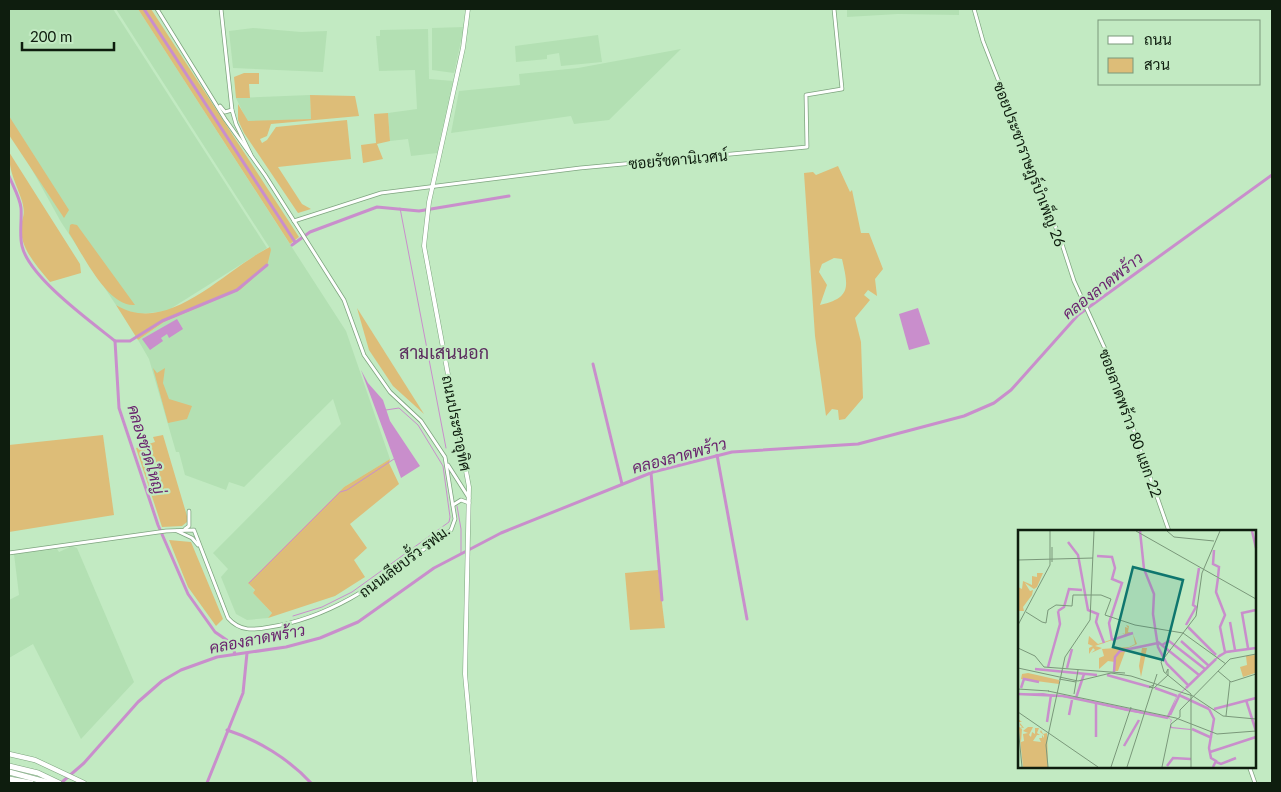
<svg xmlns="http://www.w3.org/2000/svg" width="1281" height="792" viewBox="0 0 1281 792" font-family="Lato,Sarabun,sans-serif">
<rect width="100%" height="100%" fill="#c2eac2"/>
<g fill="#b3e0b3">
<path d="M9 9H113L267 248 167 311 140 314 123 310 116 305 61 222 9 128Z"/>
<path d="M116 9H138L346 331 390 459 344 487 248 583 255 591 253 593 272 613 268 618 247 620 236 614 221 577 228 569 213 553 341 424 333 399 244 487 229 482 226 490 185 475 179 452H176L149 359 138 340 164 322 240 290 271 250Z"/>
<path d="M847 9H959V15L898 14 847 17Z"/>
<path d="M464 27 454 73 432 70V28Z"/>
<path d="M253 28 301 32 327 31 323 72 233 68 229 31Z"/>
<path d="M428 29 429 79 453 81 437 153 411 156 408 139 390 141 388 113 417 109 415 70 379 71 376 36H380V30Z"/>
<path d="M598 35 602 62 561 66 559 53 547 55V59L516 62 515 46Z"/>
<path d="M681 49 609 120 574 124 571 116 451 133 459 91 520 85 519 74 578 68Z"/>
<path d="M310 95 311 119 266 121H247L236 98Z"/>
<path d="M72 546 77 548 134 682 81 739 33 644 9 658V600L19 595 14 554 57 549 59 552Z"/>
</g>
<g fill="#ddbd78" fill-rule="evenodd">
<path d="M138 9H151L299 237 290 244Z"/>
<path d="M244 73H259V84H249L250 98H236L234 77Z"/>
<path d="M310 95 355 96 359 116 271 124 267 136 260 139 262 143 267 140 276 127 347 120 351 159 278 167 302 204 311 209 298 213 244 133 238 120V104L248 121 311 119Z"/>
<path d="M388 113 390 141 377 144 383 159 363 163 361 145 376 143 374 114Z"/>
<path d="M9 116 69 210 64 218 9 135Z"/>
<path d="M9 152 80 264 81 273 50 282C37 266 21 250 21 228 22 216 26 216 22 201 16 182 9 173 9 152Z"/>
<path d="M838 166 850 192 852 190 861 233H869L883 269 875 279 877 296 868 290 864 295 870 300 855 318 861 342 863 398 845 419 839 420 838 410 832 409 826 416 815 336 804 173 813 172 816 175ZM834 258 842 259C848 286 852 298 820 305L827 285 819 272 822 264Z"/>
<path d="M72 224 77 225 135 305C108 308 82 253 69 233L70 225Z"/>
<path d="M270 247 271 250 267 266 240 290 164 322 138 340 116 305C168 337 225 269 270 247Z"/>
<path d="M357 308 424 414 393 386 369 350Z"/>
<path d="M153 368 157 373 165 368 163 383 169 399 192 406 187 419 168 423Z"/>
<path d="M103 435 114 515 9 532V445Z"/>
<path d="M163 435 187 516V522L182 526 162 527 136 448 155 442 153 437Z"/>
<path d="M390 459 389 463 399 484 350 524 367 548 354 560 365 577 335 596 268 618 272 613 253 593 255 590 248 583 344 487Z"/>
<path d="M169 540 191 542 223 619 216 626 188 587Z"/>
<path d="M658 570 665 628 630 630 625 573Z"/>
</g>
<g fill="#c98ecc">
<path d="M918 308 930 344 909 350 899 314Z"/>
<path d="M177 319 183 329 169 338 167 334 161 338 163 341 150 350 142 339Z"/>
<path d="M361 370 368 383 383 400 390 421 420 466 401 478Z"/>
</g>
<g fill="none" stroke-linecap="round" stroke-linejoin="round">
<g stroke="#c98ecc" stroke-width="1">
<path d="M400 208 446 448"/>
<path d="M457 506 461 529V553"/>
<path d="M249 583 340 492 347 490 394 459"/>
<path d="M293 616 322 607 352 592 449 522 450 517 443 466 418 425 399 408 386 410"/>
</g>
<g stroke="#c98ecc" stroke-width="3">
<path d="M144 9 295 242"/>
<path d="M9 176C13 186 20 198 21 208 22 221 19 233 22 246 29 277 90 321 115 341L119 408 158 525 188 594 215 632 231 643 235 654"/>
<path d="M292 245 310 232 377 207 419 211 509 196"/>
<path d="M115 341H130L162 321 237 290 267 265"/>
<path d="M593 364 622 484"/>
<path d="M717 455 747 619"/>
<path d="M651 473 662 600"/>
<path d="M227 730C258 740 289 759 311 783"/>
<path d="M61 783 84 763 138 702 162 681 181 670 217 657 286 647 320 638 358 622 434 568 501 533 653 472 732 452 858 444 964 416 994 403 1011 390 1078 315 1272 175"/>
<path d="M207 783 243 693 247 653"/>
</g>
<defs>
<g id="tertiary">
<path d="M221 9 232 110 236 124 251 155"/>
<path d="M974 9 983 41 1061 241 1074 281 1106 351 1169 531"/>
<path d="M220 106 225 112 232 110"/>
<path d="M294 221 381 193 580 168 807 147 806 95 842 89 834 9"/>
<path d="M448 465 469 498"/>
<path d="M453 505 461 500 469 503"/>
<path d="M185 529 189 526V511"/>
<path d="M177 531 192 538 198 545"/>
<path d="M9 553 166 531 194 530 228 618C240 632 254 630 270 627 342 616 393 570 451 530L455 519 445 457 421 421 390 392 364 355 344 300 265 175 225 119 157 9"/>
<path d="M1249 766 1255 783"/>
</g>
<path id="secondary" d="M468 9 463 48 429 202 424 246 469 487 465 674 475 783"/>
<path id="primary" d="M9 754 35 760 84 783"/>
<g id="motorway">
<path d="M9 766 38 773 59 783"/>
<path d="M9 772 50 783"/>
<path d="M9 779 31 783"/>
</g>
</defs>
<use href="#tertiary" stroke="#7ea47f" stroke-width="4.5"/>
<use href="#secondary" stroke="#7ea47f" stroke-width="5"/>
<use href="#primary" stroke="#7ea47f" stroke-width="5.5"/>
<use href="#motorway" stroke="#7ea47f" stroke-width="6"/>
<use href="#tertiary" stroke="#fff" stroke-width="3"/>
<use href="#secondary" stroke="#fff" stroke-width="4"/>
<use href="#primary" stroke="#fff" stroke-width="4.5"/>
<use href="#motorway" stroke="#fff" stroke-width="5"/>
</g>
<g text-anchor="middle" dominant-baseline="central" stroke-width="4.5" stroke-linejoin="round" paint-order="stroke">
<g font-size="15" fill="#0e1d0e" stroke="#c2eac2">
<text transform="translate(678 159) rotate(-5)">ซอยรัชดานิเวศน์</text>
<text transform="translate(1030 164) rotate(69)">ซอยประชาราษฎร์บำเพ็ญ 26</text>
<text transform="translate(457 423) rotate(79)">ถนนประชาอุทิศ</text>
<text transform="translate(1131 423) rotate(70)">ซอยลาดพร้าว 80 แยก 22</text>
<text transform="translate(404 561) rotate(-37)">ถนนเลียบรั้ว รฟม.</text>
</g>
<g font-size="16" font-style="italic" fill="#6a246e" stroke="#c2eac2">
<text transform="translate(1102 285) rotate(-38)">คลองลาดพร้าว</text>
<text transform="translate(147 449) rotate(73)">คลองชวดใหญ่</text>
<text transform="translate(679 455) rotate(-15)">คลองลาดพร้าว</text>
<text transform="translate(257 638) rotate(-11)">คลองลาดพร้าว</text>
</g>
<g font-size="18" fill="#5c2d5f" stroke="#c2eac2">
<text x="444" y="352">สามเสนนอก</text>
</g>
</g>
<g transform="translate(1018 530)">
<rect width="238" height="238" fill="#c2eac2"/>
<path d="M19 43H25L19 57 16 59 7 53 12 61 15 60 14 65 5 77 6 81H0V57L4 59 5 51 14 55V46L19 47ZM108 95 111 96 110 102 115 103 77 116 84 118 73 123 77 120 75 118 71 124V118L75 116 70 114 71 106 80 114 107 105 104 103 107 104V97L110 98ZM115 104 119 114 108 119 100 141H96L97 132 90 131 81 139V128L86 126 84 119 111 117 117 114ZM124 118H129L123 147 121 136ZM237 125V143L225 147 222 137 229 135 228 126ZM10 143 41 150V154L3 149 4 144ZM0 189 4 192H0L1 197H4L2 195V193L6 198 1 197 4 199 3 212 6 211 5 204 10 203 5 201 10 197H15L11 205 13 207 14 202 17 204V198H21L19 203 22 205H19L15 211 23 212 21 208H24V205L26 208V205L22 202 23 200 25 204 29 203 30 237H5Z" fill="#ddbd78"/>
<path d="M237 117 204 124 158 168 151 188 154 190 152 194 154 197 173 199 172 200 152 198V193L153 190 150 188 108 181 68 171 33 165 0 164 25 163 44 166 148 188 158 167 202 124Z" fill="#c98ecc"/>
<path fill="none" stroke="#c98ecc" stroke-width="2.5" d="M122 1 126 39 136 64 135 84 140 117 149 134 170 155M234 1 238 18M50 12 60 25 70 80 80 84 78 92 86 113M196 20 195 34 201 37 200 47M79 26 94 27 97 38 94 49 104 53 91 93 94 110M200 48 198 62 207 85 202 97 207 122M40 81 46 77 51 59 64 60M212 92 217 120M168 95 178 77 175 75 181 38M170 97 198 125M94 110 115 103M163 111 191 136M140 112 181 145M144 115 151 111 187 139M230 118 224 83 238 80M200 127 208 122 238 118M30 137 42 94 40 81M49 138 54 119M17 139 79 145M96 142 97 127 102 121 140 113M89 145 132 157M3 158 6 149 21 152M137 158 159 166M168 158 198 129M0 164 45 166 150 188M161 165 191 179M58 168 66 144M228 170 238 201M78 173V207M191 179 196 189 191 218 193 228 198 231 195 237M196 179 238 168M51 185 54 170M152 185 162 164M29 192 33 165M174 199 194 208M106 216 121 190M192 222 238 207M198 232 203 234 218 228M149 236 155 228 173 229"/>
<path fill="none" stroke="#7a987a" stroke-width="1" d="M118 1 238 69M149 1 156 7 196 11M0 30 75 28M34 32V17M8 82 24 92M24 92 28 93 30 80 38 75 54 76 55 65H83L93 69 87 85 117 95 165 103 208 134M0 95 32 35V1M0 118 17 126 26 137 92 142M0 138 60 151 93 143 113 146 175 166 205 186 238 189M200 141 213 152M92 142 107 143M41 149 58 152M213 152 238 144M136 155 131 157 136 158 150 145V139L148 143M0 159 31 161M30 161 158 188 199 204 238 201M56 164 60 140M0 182 80 237M208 186 212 151M0 196 4 237M30 237 28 215 47 127 72 90 76 1M93 237 113 177M109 237 139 144M144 237 153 194 162 187V180L212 129 238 124M173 237V164L146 142 143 132 178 86 184 43 202 1"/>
<path fill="#0f766e" fill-opacity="0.15" stroke="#0f766e" stroke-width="2.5" d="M115 37 165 50 145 130 95 117Z"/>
<rect width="238" height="238" fill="none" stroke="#0e1d0e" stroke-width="2.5"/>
</g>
<rect width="1281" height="792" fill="none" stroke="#0e1d0e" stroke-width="20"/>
<rect x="1098" y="20" width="162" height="65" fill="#c2eac2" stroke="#7a987a"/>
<rect x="1108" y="36" width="25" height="8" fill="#ffffff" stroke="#7a987a"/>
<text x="1144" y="45" font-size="15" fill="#0e1d0e">ถนน</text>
<rect x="1108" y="58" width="25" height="15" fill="#ddbd78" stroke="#7a987a"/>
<text x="1144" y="70" font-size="15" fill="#0e1d0e">สวน</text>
<path d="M22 42v8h92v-8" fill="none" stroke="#0e1d0e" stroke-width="2.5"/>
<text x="30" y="42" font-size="15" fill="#0e1d0e" stroke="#c2eac2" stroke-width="4" paint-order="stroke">200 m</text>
</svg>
